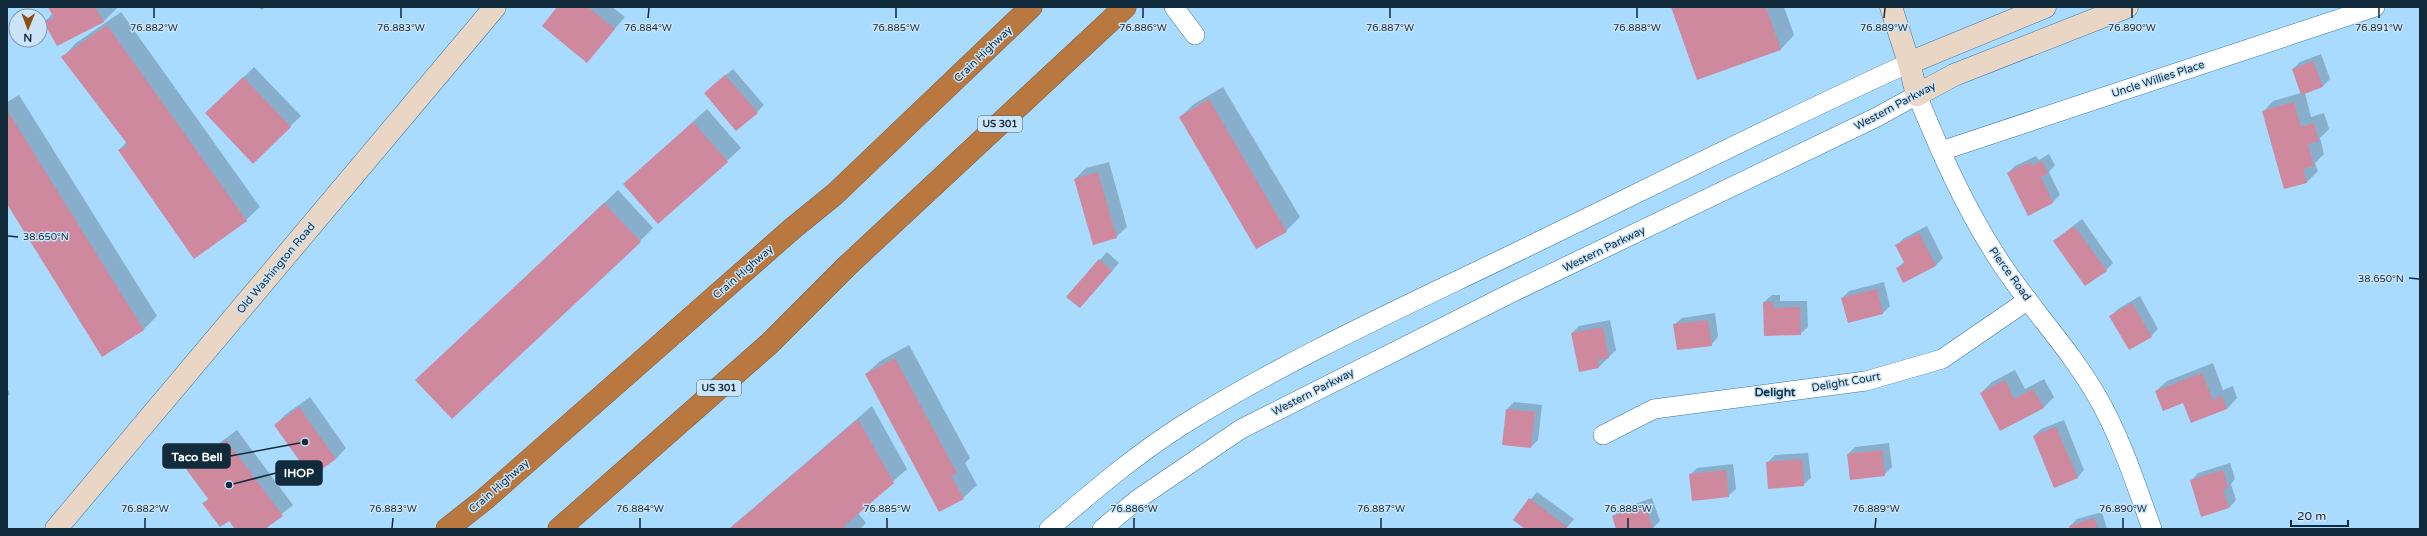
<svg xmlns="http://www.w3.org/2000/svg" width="2427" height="536" viewBox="0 0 2427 536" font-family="'Varela Round',sans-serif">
<rect width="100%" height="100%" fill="#a9dbfe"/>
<g fill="#0003">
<path d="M49 7H116L117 8 103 22H45L53 13Z"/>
<path d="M258 7H265L262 10Z"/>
<path d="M559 7H612L625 17 587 61Z"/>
<path d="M1672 7H1784L1794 35 1781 49 1697 78Z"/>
<path d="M121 12 260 207 246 220 119 150 127 142 63 57 76 43Z"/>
<path d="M2321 54 2330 79 2323 86 2305 93 2311 117 2324 113 2329 129 2320 138 2324 154 2315 163 2318 171 2307 182 2284 188 2263 112 2273 101 2301 93 2293 69 2300 62Z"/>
<path d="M254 67 301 116 253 162 217 103Z"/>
<path d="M733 69 764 105 757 112 712 86Z"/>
<path d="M1223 87 1300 217 1286 231 1180 117 1194 104Z"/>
<path d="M19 95 157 316 144 329 102 355 7 202V102Z"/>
<path d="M707 109 741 148 727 161 624 184Z"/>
<path d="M2049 154 2055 165 2049 172 2060 195 2053 202 2029 214 2008 173 2015 166 2036 156 2039 160Z"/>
<path d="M1109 162 1127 227 1116 237 1075 179 1086 168Z"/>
<path d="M618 190 653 228 640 241 430 367Z"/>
<path d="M2082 219 2113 263 2106 270 2054 241Z"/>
<path d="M1927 226 1943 258 1936 265 1904 281 1897 268 1905 261 1897 245 1904 238Z"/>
<path d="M1107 252 1119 263 1080 307 1067 296Z"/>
<path d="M1884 282 1890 306 1883 313 1848 322 1842 298 1849 291Z"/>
<path d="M1772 295H1780V301H1807L1808 327 1800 334 1764 302Z"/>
<path d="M2140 296 2158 329 2151 336 2111 316 2118 309Z"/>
<path d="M1715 313 1718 337 1711 345 1674 325 1682 318Z"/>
<path d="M1610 320 1616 350 1599 367 1580 370 1572 333 1579 326Z"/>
<path d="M909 345 970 458 965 463 977 485 963 498 866 374 880 361Z"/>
<path d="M2213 363 2223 390 2233 386 2237 398 2227 409 2183 402 2156 391 2167 381Z"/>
<path d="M2015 370 2025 389 2044 379 2054 397 2043 408 1981 393 1992 382Z"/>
<path d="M7 388 10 394 7 397Z"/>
<path d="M310 397 346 448 336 459 275 425 286 414Z"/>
<path d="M1514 402 1542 405 1538 440 1531 447 1507 409Z"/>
<path d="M872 406 907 469 858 513 866 523 860 529H729Z"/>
<path d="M2064 420 2084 470 2077 478 2034 436 2041 429Z"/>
<path d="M237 430 293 505 263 529H236L229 519 204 503 209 498 188 469 198 459Z"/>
<path d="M1889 443 1892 467 1884 475 1848 454 1855 447Z"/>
<path d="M1808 453 1811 478 1803 485 1767 463 1775 455Z"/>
<path d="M2230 463 2235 479 2231 484 2236 500 2229 508 2191 481 2198 473Z"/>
<path d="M1733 464 1736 489 1728 496 1690 475 1697 468Z"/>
<path d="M1537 492 1574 519 1566 529H1527L1514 519Z"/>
<path d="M1652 498 1660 521 1653 528 1617 529 1613 517 1620 509Z"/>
<path d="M2102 512 2107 529H2071L2070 526 2077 519Z"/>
</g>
<g fill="#cf899e">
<path d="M48 7H95L104 22 57 46 43 21 54 18Z"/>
<path d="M557 7H588L615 29 587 63 542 26Z"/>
<path d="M1671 7H1766L1781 50 1697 80Z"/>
<path d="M107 25 247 221 194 259 118 150 128 145 61 57Z"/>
<path d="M2313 61 2323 87 2301 95 2292 69Z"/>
<path d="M725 75 758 113 736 131 704 93Z"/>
<path d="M243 77 291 127 253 164 205 113Z"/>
<path d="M1209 99 1287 232 1256 249 1179 117Z"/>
<path d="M2294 102 2301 127 2314 123 2319 141 2308 144 2314 166 2303 169 2307 183 2284 189 2262 111Z"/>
<path d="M7 110 144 330 102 357 7 204Z"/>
<path d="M693 122 728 162 658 224 623 184Z"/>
<path d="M2042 161 2048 173 2041 177 2053 203 2028 216 2007 173 2029 162 2031 166Z"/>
<path d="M1098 172 1117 238 1093 245 1074 179Z"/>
<path d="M604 203 641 242 452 419 415 380Z"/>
<path d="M2074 226 2107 271 2085 286 2053 241Z"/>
<path d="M1919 233 1936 266 1903 283 1896 268 1905 264 1895 245Z"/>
<path d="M1099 259 1112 271 1080 308 1066 297Z"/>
<path d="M1877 289 1883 314 1848 323 1841 298Z"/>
<path d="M1763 302H1773V308L1800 307 1801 335 1764 336Z"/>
<path d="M2132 303 2152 337 2129 350 2109 316Z"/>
<path d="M1708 320 1712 346 1677 350 1673 324Z"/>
<path d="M1603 327 1609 358 1598 360 1599 368 1579 372 1571 333Z"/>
<path d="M895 358 957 473 951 475 964 499 939 512 865 374Z"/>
<path d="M2202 373 2213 400 2222 396 2227 409 2191 423 2183 403 2163 411 2155 391Z"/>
<path d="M2005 380 2014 399 2033 389 2044 408 2000 431 1980 393Z"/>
<path d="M299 407 336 459 311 477 274 425Z"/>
<path d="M1506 409 1535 412 1531 448 1502 445Z"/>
<path d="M858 419 894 483 844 526 846 529H729Z"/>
<path d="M2056 427 2078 478 2054 488 2033 436Z"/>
<path d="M226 440 283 516 265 529H235L229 521 220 527 202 503 209 500 186 469Z"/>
<path d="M1882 450 1885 476 1850 480 1847 454Z"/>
<path d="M1802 459 1804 486 1768 489 1766 462Z"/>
<path d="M1726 470 1729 497 1692 501 1689 474Z"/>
<path d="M2223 470 2228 488 2223 489 2229 508 2201 517 2190 480Z"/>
<path d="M1529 498 1567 527 1566 529H1525L1513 520Z"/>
<path d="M1645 505 1653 529H1616L1612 516Z"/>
<path d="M2094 518 2098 529H2070L2069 526Z"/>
</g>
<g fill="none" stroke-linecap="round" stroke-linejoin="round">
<defs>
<g id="street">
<path d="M1174 7 1195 35"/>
<path d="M1941 151 2375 7"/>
<path d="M1603 435 1654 409 1866 381 1942 359 2028 300"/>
<path d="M1049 529C1091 493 1134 456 1181 426 1289 358 1408 305 1523 249 1651 187 1779 122 1909 63"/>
<path d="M1102 529 1138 499 1241 429 1509 294 1877 117 1917 95C1940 151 1964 206 1997 257 2028 306 2069 347 2098 398 2121 438 2136 485 2152 529"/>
</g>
<g id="secondary">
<path d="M1891 7 1909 63 1917 95 1954 75 2127 7"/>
<path d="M1909 63 2045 7"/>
<path d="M56 529 495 7"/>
</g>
<g id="highway">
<path d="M447 529 485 499 792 229 835 194 1031 7"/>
<path d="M559 529 769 344 847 266 1125 7"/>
</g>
</defs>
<use href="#street" stroke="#3c78a1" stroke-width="20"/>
<use href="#secondary" stroke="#3c78a1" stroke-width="23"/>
<use href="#highway" stroke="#7f5d3e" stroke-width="23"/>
<use href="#street" stroke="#fff" stroke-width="19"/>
<use href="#secondary" stroke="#ead6c5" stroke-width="22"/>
<use href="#highway" stroke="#b9783f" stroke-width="22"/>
</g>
<path fill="none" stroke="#122b3c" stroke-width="1.5" d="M154 18V8M401 18V8M648 18 649 8M896 18V8M1143 18V8M1390 18V8M1637 18V8M1884 18 1885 8M2132 18V8M2379 18V8M8 236 18 237M2409 278 2419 279M145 528V518M392 528 393 518M640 528V518M887 528V518M1134 528V518M1381 528V518M1628 528V518M1875 528 1876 518M2123 528V518"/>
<g text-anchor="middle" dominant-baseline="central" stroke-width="3" stroke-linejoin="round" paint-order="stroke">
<g fill="#cce4f7" stroke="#4a6274" stroke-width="1">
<rect x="978" y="116" width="44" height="16" rx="3"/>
<rect x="697" y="380" width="44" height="16" rx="3"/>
</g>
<g font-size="10" font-weight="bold" fill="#122b3c">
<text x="1000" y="124">US 301</text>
<text x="719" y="388">US 301</text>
</g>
<g font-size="11" fill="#122b3c" stroke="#cce4f7">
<text transform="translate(983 54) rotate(-44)">Crain Highway</text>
<text transform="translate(2158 79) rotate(-18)">Uncle Willies Place</text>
<text transform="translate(1895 106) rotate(-28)">Western Parkway</text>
<text transform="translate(1604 249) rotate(-26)">Western Parkway</text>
<text transform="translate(276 268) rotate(-50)">Old Washington Road</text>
<text transform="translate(743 272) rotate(-41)">Crain Highway</text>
<text transform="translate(2010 274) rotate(54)">Pierce Road</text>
<text transform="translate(1846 382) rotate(-10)">Delight Court</text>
<text transform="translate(1313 392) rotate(-27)">Western Parkway</text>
<text transform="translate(499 486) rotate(-41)">Crain Highway</text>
</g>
<g font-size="12" font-weight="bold" fill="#0f3045" stroke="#cce4f7">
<text x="1775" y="392">Delight</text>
</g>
</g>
<g font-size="10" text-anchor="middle" fill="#122b3c" stroke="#cce4f7" stroke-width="3" stroke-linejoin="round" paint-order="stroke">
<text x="154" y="31">76.882°W</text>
<text x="401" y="31">76.883°W</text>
<text x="648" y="31">76.884°W</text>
<text x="896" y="31">76.885°W</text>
<text x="1143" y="31">76.886°W</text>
<text x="1390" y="31">76.887°W</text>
<text x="1637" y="31">76.888°W</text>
<text x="1884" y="31">76.889°W</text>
<text x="2132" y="31">76.890°W</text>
<text x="2379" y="31">76.891°W</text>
<text x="46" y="240">38.650°N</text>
<text x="2381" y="282">38.650°N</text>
<text x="145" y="512">76.882°W</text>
<text x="393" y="512">76.883°W</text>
<text x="640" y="512">76.884°W</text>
<text x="887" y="512">76.885°W</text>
<text x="1134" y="512">76.886°W</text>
<text x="1381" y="512">76.887°W</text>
<text x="1628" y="512">76.888°W</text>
<text x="1876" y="512">76.889°W</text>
<text x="2123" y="512">76.890°W</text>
</g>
<path fill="none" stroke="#122b3c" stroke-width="1.5" d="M305 442L230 456M229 485L276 473"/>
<g fill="#122b3c" stroke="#cce4f7" stroke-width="1.5">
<circle cx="305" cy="442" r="4"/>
<circle cx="229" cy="485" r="4"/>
</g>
<g fill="#122b3c" stroke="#122b3c" stroke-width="1.5">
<rect x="163" y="444" width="67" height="24" rx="4"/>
<rect x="276" y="461" width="46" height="24" rx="4"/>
</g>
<g font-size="12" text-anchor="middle" font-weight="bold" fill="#fff">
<text x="197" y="461">Taco Bell</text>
<text x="299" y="477">IHOP</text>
</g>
<rect width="2427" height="536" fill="none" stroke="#122b3c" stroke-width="16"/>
<g transform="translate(28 28) rotate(181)"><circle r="19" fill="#cce4f7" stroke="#829aac"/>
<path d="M0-3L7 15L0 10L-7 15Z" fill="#8c4f0f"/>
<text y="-6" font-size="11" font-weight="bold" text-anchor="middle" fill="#122b3c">N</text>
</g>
<path d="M2291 520v6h57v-6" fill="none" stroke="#122b3c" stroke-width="2"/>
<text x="2297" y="520" font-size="12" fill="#122b3c" stroke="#cce4f7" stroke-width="3" paint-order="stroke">20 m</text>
</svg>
